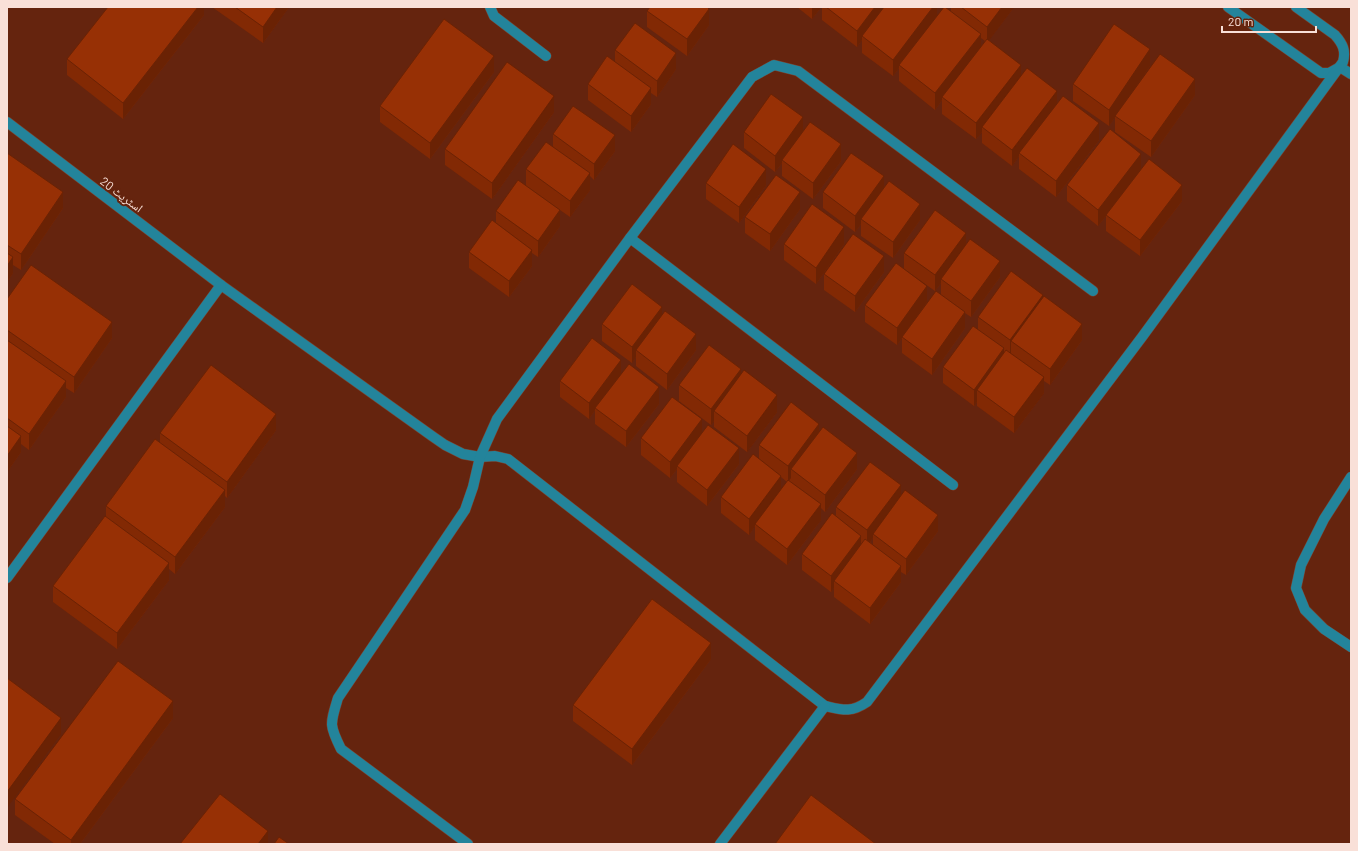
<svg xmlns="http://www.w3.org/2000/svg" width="1358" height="851" viewBox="0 0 1358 851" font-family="Barlow,'Noto Naskh Arabic',sans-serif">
<rect width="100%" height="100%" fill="#65240e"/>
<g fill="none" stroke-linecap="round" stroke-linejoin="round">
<defs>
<g id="minor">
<path d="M490 7 494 16 546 56"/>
<path d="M1228 7 1321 73H1329L1338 68"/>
<path d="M1340 67 1351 74"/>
<path d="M7 122 221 285 432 436 445 445 463 454 480 457 495 456 508 459 825 706C843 710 851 713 867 702L1142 337 1343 62C1346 51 1343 44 1335 35L1296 7"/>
<path d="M630 238 953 485"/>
<path d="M1351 477 1324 519 1301 565 1296 588 1305 610 1324 629 1351 647"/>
<path d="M7 578 221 285"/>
<path d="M468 844 341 749C329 725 330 724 338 698L465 510 473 487 480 457 497 419 630 238 752 77 774 65 798 71 1093 291"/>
<path d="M720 844 825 706"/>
</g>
</defs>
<use href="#minor" stroke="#7d422e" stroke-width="11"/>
<use href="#minor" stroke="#23849b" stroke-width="10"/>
</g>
<g fill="#822904" fill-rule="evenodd">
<path d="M204 7V15L123 119 67 75V59Z"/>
<path d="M212 7H289L263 43Z"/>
<path d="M797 7H821L812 19Z"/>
<path d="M822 7H937V15L951 11V7H1014L989 40 1021 76 1057 104 1099 140 1056 197 1019 169V156L1012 166 982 143V132L976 139 942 114V100L935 110 899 81V68L893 76 862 53V40L857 47 822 20ZM981 38 985 41 981 47Z"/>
<path d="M647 11 709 25 687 56 647 27Z"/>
<path d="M615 50 676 69 657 97 651 93V104L631 132 588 100V84L615 62Z"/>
<path d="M1150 66 1128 98 1195 95 1151 157 1115 132V117L1109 126 1073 101V84Z"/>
<path d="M494 72 430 159 380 122V106Z"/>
<path d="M554 112 492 199 445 165V149Z"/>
<path d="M803 131 841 161 813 199 782 176V163L775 172 744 148V132Z"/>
<path d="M553 134 615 151 594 180 590 176V190L570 217 560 210V226L538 257 532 253V266L509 297 469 268V252L496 223V211L526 185V169L553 147Z"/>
<path d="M7 153 63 208 21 270 13 265V273L7 282Z"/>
<path d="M1141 169 1182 201 1140 256 1106 231V216L1098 226 1067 201V185Z"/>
<path d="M706 183 766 185 739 223 706 199Z"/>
<path d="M884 187 920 220 893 258 861 236V224L855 232 823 208V192Z"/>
<path d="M800 209 770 251 745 233V217Z"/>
<path d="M784 244H844L816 284 784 260Z"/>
<path d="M966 245 1000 277 971 317 965 313V328L932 375 902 353V337L941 295V283L935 291 904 269V253Z"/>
<path d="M884 272 855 312 824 290V274Z"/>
<path d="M1043 298 1082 340 1050 385 1044 381V393L1014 433 977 406V402L974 406 943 383V367L978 329V317Z"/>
<path d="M7 299 112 338 74 393 66 388V397L29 450 21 444V452L7 472Z"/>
<path d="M927 302 897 345 865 322V305Z"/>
<path d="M662 316 696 350 667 390 636 366V357L632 363 602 341V324Z"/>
<path d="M621 374 659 404 626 447 595 424V410L589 419 560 397V381Z"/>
<path d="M741 374 777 412 747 452 714 427V421L711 425 679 401V385Z"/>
<path d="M276 430 227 498 225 496V507L175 574 169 569V580L117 649 53 602V586L106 517V506L160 443V433Z"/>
<path d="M819 431 857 469 825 512 821 508V520L787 565 755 540V526L749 535 721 513V497L759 459V445ZM781 477 787 482 781 489Z"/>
<path d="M702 433 739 464 707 506 677 482V469L670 478 641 455V438Z"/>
<path d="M901 496 938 531 906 575 901 572V582L870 624 834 597V588L831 592 802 570V554L836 516V507ZM873 538V545L870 542Z"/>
<path d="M711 659 632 765 573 721V705Z"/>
<path d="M173 718 80 844H55L15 815V799Z"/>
</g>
<g fill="#6a2204">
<path d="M198 7H204V15L123 119V103Z"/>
<path d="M277 7H289L263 43V27Z"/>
<path d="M812 7H821L812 19Z"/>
<path d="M875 7H887L862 36V40L857 47V31Z"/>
<path d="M933 7H937V18L899 65V68L893 76V60Z"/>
<path d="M1002 7H1014L987 43V27Z"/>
<path d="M709 9V25L687 56V39Z"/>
<path d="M981 34V51L942 97V100L935 110V93Z"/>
<path d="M1150 49V66L1109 126V110Z"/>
<path d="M676 53V69L657 97V81Z"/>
<path d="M494 56V72L430 159V143Z"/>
<path d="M1021 65V81L982 127V132L976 139V123Z"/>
<path d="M1195 79V95L1151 157V141Z"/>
<path d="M651 88V104L631 132V116Z"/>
<path d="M1057 91V107L1019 153V156L1012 166V150Z"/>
<path d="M554 96V112L492 199V183Z"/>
<path d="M803 117V133L782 160V163L775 172V156Z"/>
<path d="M1099 123V140L1056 197V181Z"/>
<path d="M615 135V151L594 180V164Z"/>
<path d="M841 144V161L813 199V183Z"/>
<path d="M1141 154V170L1106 215V216L1098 226V210Z"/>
<path d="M766 169V185L739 223V207Z"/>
<path d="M590 173V190L570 217V201Z"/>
<path d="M884 176V192L861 219V224L855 232V216Z"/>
<path d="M1182 185V201L1140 256V240Z"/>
<path d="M63 192V208L21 270V254Z"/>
<path d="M800 192V209L770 251V234Z"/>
<path d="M920 204V220L893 258V242Z"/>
<path d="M560 210V226L538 257V241Z"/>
<path d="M844 227V244L816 284V268Z"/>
<path d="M966 233V249L941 279V283L935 291V275Z"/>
<path d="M532 250V266L509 297V281Z"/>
<path d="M884 256V272L855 312V296Z"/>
<path d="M13 257V273L7 282V266Z"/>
<path d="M1000 261V277L971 317V301Z"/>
<path d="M927 286V302L897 345V328Z"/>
<path d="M1043 295V311L1011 341V354L1010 356V340Z"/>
<path d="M662 307V323L636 350V357L632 363V347Z"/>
<path d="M965 312V328L932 375V359Z"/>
<path d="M112 322V338L74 393V377Z"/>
<path d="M1082 324V340L1050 385V369Z"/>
<path d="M696 334V350L667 390V374Z"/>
<path d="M1004 348V364L977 390V402L974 406V390Z"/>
<path d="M621 360V376L595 408V410L589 419V403Z"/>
<path d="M741 369V385L714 411V421L711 425V409Z"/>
<path d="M1044 377V393L1014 433V417Z"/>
<path d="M66 381V397L29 450V434Z"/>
<path d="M659 387V404L626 447V431Z"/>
<path d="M777 395V412L747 452V436Z"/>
<path d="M276 414V430L227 498V482Z"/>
<path d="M702 419V436L677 466V469L670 478V462Z"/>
<path d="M819 424V440L791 469V478L788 482V466Z"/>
<path d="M21 436V452L7 472V456Z"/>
<path d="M739 448V464L707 506V490Z"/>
<path d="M857 453V469L825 512V495Z"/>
<path d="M781 476V492L755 524V526L749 535V519Z"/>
<path d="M901 485V501L873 534V538L867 546V530Z"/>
<path d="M225 490V507L175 574V557Z"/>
<path d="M821 504V520L787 565V549Z"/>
<path d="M938 515V531L906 575V559Z"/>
<path d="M861 536V552L834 581V588L831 592V576Z"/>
<path d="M169 563V580L117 649V633Z"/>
<path d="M901 566V582L870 624V608Z"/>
<path d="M711 643V659L632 765V749Z"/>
<path d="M173 701V718L80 844H71V840Z"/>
<path d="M61 718V734L7 808V792Z"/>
<path d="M268 831V844H258Z"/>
</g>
<g fill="#973005" stroke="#6a2204">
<path d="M108 7H198L123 103 67 59Z"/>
<path d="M235 7H277L263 27Z"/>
<path d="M650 7H707L709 9 687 39 647 11Z"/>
<path d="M826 7H875L857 31Z"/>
<path d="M884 7H933L893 60 862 36Z"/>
<path d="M944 7H945L981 34 935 93 899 65Z"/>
<path d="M961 7H1002L987 27Z"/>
<path d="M444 19 494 56 430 143 380 106Z"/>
<path d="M635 23 676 53 657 81 615 50Z"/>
<path d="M1114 24 1150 49 1109 110 1073 84Z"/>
<path d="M987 39 1021 65 976 123 942 97Z"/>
<path d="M1160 54 1195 79 1151 141 1115 116Z"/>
<path d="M607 56 651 88 631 116 588 84Z"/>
<path d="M507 62 554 96 492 183 445 149Z"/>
<path d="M1027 68 1057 91 1012 150 982 127Z"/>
<path d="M771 94 803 117 775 156 744 132Z"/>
<path d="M1063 96 1099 123 1056 181 1019 153Z"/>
<path d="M573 106 615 135 594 164 553 134Z"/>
<path d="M810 122 841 144 813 183 782 160Z"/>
<path d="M1110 129 1141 154 1098 210 1067 185Z"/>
<path d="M546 142 590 173 570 201 526 169Z"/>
<path d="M733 144 766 169 739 207 706 183Z"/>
<path d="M7 153 63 192 21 254 7 245Z"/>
<path d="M851 153 884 176 855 216 823 192Z"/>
<path d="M1149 159 1182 185 1140 240 1106 215Z"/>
<path d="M776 175 800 192 770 234 745 217Z"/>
<path d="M518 180 560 210 538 241 496 211Z"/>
<path d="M889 181 920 204 893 242 861 219Z"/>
<path d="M812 204 844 227 816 268 784 244Z"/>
<path d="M935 210 966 233 935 275 904 253Z"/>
<path d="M492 220 532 250 509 281 469 252Z"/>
<path d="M853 234 884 256 855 296 824 274Z"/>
<path d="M970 239 1000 261 971 301 941 279Z"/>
<path d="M7 253 13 257 7 266Z"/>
<path d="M896 263 927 286 897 328 865 305Z"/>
<path d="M31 265 112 322 74 377 7 330V299Z"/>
<path d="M1011 271 1043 295 1010 340 978 317Z"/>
<path d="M632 284 662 307 632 347 602 324Z"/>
<path d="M936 291 965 312 932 359 902 337Z"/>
<path d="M1044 296 1082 324 1050 369 1011 341Z"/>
<path d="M665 311 696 334 667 374 636 350Z"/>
<path d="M973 326 1004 348 974 390 943 367Z"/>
<path d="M592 338 621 360 589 403 560 381Z"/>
<path d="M7 340 66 381 29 434 7 418Z"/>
<path d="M709 345 741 369 711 409 679 385Z"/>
<path d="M1006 350 1044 377 1014 417 977 390Z"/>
<path d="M629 364 659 387 626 431 595 408Z"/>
<path d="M211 365 276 414 227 482 160 433Z"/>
<path d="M744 370 777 395 747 436 714 411Z"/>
<path d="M672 397 702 419 670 462 641 438Z"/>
<path d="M791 402 819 424 788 466 759 445Z"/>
<path d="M708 425 739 448 707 490 677 466Z"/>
<path d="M7 426 21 436 7 456Z"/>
<path d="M823 427 857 453 825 495 791 469Z"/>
<path d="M155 439 225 490 175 557 106 506Z"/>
<path d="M753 454 781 476 749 519 721 497Z"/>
<path d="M870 462 901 485 867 530 836 507Z"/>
<path d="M788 480 821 504 787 549 755 524Z"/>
<path d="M905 490 938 515 906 559 873 534Z"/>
<path d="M832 513 861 536 831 576 802 554Z"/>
<path d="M105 516 169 563 117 633 53 586Z"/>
<path d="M865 539 901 566 870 608 834 581Z"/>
<path d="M652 599 711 643 632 749 573 705Z"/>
<path d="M118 661 173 701 71 840 15 799Z"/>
<path d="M7 678 61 718 7 792Z"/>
<path d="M220 794 268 831 258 844H180Z"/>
<path d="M811 795 876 844H775Z"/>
<path d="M279 837 289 844H274Z"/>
</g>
<g text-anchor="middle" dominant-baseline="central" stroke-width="4" stroke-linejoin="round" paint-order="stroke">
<g font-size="12" fill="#f9e0d8" stroke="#65240e">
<text transform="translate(122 194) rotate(37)">اسٹریٹ 20</text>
</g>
</g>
<rect width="1358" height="851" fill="none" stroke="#f9e0d8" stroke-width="16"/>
<path d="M1222 26v6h94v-6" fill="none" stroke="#f9e0d8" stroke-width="2"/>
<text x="1228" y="26" font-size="12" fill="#f9e0d8" stroke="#65240e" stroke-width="3" paint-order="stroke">20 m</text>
</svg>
